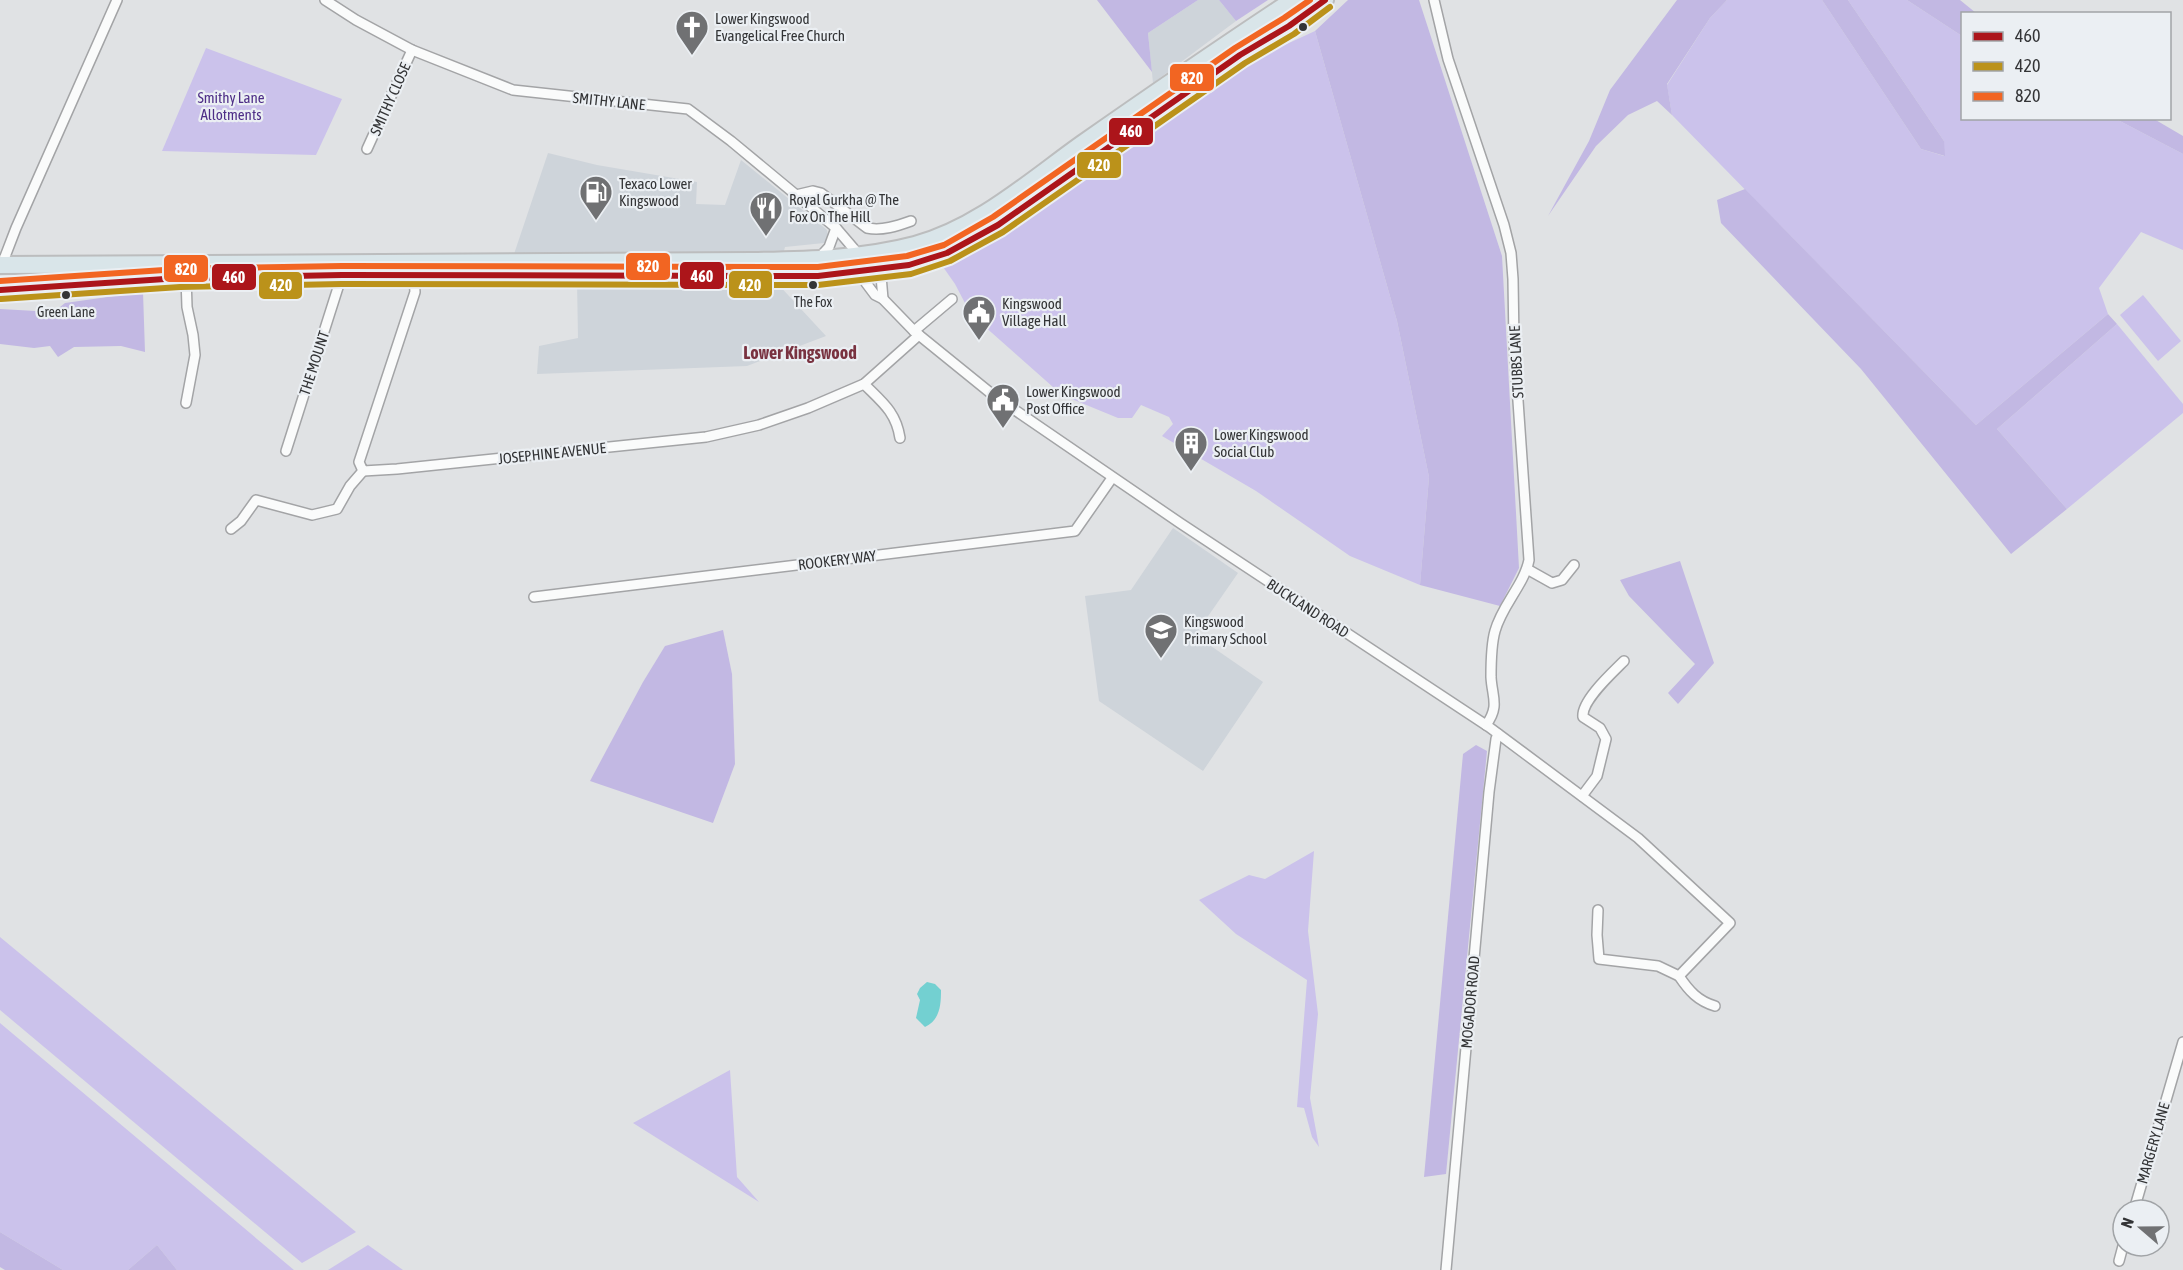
<svg xmlns="http://www.w3.org/2000/svg" width="2183" height="1270" viewBox="0 0 2183 1270" font-family="'Asap Condensed',sans-serif">
<rect width="100%" height="100%" fill="#e0e2e4"/>
<g fill="#ced4da">
<path d="M1198 0H1219L1236 21 1153 83 1148 33Z"/>
<path d="M548 153 597 165 697 182 696 204 725 205 741 160 827 230 828 237 824 243 785 247 776 282 826 336 747 366 537 374 539 346 578 338 577 281 514 254Z"/>
<path d="M1173 528 1238 573 1195 635 1263 682 1203 771 1099 701 1085 596 1131 590Z"/>
</g>
<g fill="#cbc2eb">
<path d="M1727 0H1822L1921 149 1944 156V141L1848 0H1907L1962 36V118L2116 119 2183 154V250L2141 232 2099 288 2108 314 1976 425 1672 115 1667 85 1710 18Z"/>
<path d="M1315 31 1397 321 1429 477 1420 585 1350 556 1256 491 1162 436 1173 424 1169 417 1141 405 1132 418H1118L1062 395 983 325 966 305 955 284 941 264 1030 211 1265 54Z"/>
<path d="M206 48 342 99 316 155 162 151Z"/>
<path d="M2143 295 2181 341 2158 361 2120 315Z"/>
<path d="M2117 324 2183 404V413L2067 509 1997 429Z"/>
<path d="M1314 851 1308 931 1318 1014 1310 1098 1319 1147 1312 1137 1304 1108 1297 1107 1307 980 1236 934 1199 900 1249 875 1265 879Z"/>
<path d="M0 937 356 1232 302 1263 0 1010Z"/>
<path d="M0 1023 294 1270H177L157 1245 128 1270H63L0 1232Z"/>
<path d="M730 1070 737 1177 759 1202 633 1123Z"/>
<path d="M368 1245 403 1270H328Z"/>
</g>
<g fill="#c2b8e3">
<path d="M1097 0H1198L1148 33 1152 72Z"/>
<path d="M1219 0H1268L1236 21Z"/>
<path d="M1348 0H1419L1502 256 1519 568 1500 606 1420 585 1429 477 1397 321 1315 31Z"/>
<path d="M1677 0H1727L1710 18 1667 84 1672 115 1657 101 1628 115 1596 146 1548 216 1589 141 1610 90Z"/>
<path d="M1822 0H1848L1944 141 1945 156 1921 149Z"/>
<path d="M1907 0H1960L1976 13 1962 14V36Z"/>
<path d="M2116 119H2154L2183 136V154Z"/>
<path d="M1745 189 1976 425 2108 314 2117 324 1997 429 2067 509 2011 554 1861 369 1721 223 1717 200Z"/>
<path d="M143 292 145 352 121 346 74 347 58 357 50 346 34 348 0 344V309L54 312 65 303Z"/>
<path d="M1680 561 1714 663 1678 704 1668 693 1695 664 1629 596 1620 580Z"/>
<path d="M723 630 732 674 735 764 713 823 590 781 643 682 665 646Z"/>
<path d="M1476 745 1487 751 1446 1174 1424 1177 1463 754Z"/>
<path d="M0 1232 63 1270H5L0 1267Z"/>
<path d="M157 1245 177 1270H128Z"/>
</g>
<path fill="#73d0d1" d="M927 982 935 984 941 990C941 1005 940 1020 925 1027L916 1018 920 1000 917 994 920 988Z"/>
<g fill="none" stroke-linecap="round" stroke-linejoin="round">
<defs>
<g id="street">
<path d="M325 0 356 20 412 50 513 90 688 109 731 141 836 228 860 256"/>
<path d="M1434 0 1448 59 1504 225 1511 253 1513 279 1514 343 1529 560C1524 585 1502 605 1495 631 1491 645 1491 662 1491 677 1492 697 1500 706 1486 725"/>
<path d="M367 149 412 50"/>
<path d="M796 195 813 191 821 193 867 228C882 231 897 226 911 221"/>
<path d="M818 259 829 247 836 228"/>
<path d="M1 267 16 228 117 0"/>
<path d="M868 271 866 283 875 295 883 299 914 331 993 395 1180 523 1489 727 1638 838 1730 923 1679 976 1658 966 1599 959 1597 935 1598 910"/>
<path d="M873 273 881 276 883 299"/>
<path d="M414 276 415 292 359 462 363 471 397 469 706 437 759 425 808 408 864 384 919 335"/>
<path d="M186 277 187 307 193 335 195 355 186 403"/>
<path d="M914 331 952 299"/>
<path d="M864 384C882 402 896 412 900 438"/>
<path d="M286 451 342 275"/>
<path d="M231 529 241 521 256 500 312 515 337 509 350 486 363 471"/>
<path d="M1527 569 1552 583 1562 580 1574 565"/>
<path d="M534 597 1075 531 1112 478"/>
<path d="M1582 796 1597 776 1606 739 1600 728 1583 717C1581 701 1612 673 1624 661"/>
<path d="M1679 976C1689 991 1698 1001 1715 1006"/>
<path d="M2134 1210 2183 1042"/>
<path d="M2119 1261 2123 1246"/>
<path d="M1446 1270 1489 792 1496 739 1498 734"/>
</g>
<g id="highway">
<path d="M0 265 752 261C807 260 862 259 915 245 978 228 1030 181 1082 144 1152 95 1222 47 1293 0"/>
<path d="M0 290 180 278 342 275 818 276 868 271 909 265 947 253 970 241 998 225 1240 55 1289 26 1325 0"/>
</g>
</defs>
<use href="#street" stroke="#a3a4a6" stroke-width="12"/>
<use href="#highway" stroke="#bcbdbe" stroke-width="20"/>
<use href="#street" stroke="#fafbfb" stroke-width="9"/>
<use href="#highway" stroke="#d9e5e9" stroke-width="16"/>
<defs>
<path id="bus-1" d="M0 290 180 278 342 275 818 276 909 265 947 253 998 225 1240 55 1289 26 1325 0"/>
<path id="bus-2" d="M1 299 180 287 342 284 818 285 911 274 950 261 1003 232 1245 63 1294 34 1330 7"/>
<path id="bus-3" d="M0 281 179 269 342 266 818 267 907 256 944 245 993 217 1235 48 1284 18 1310 0"/>
</defs>
<use href="#bus-1" stroke="#ebeff3" stroke-width="10"/>
<use href="#bus-2" stroke="#ebeff3" stroke-width="10"/>
<use href="#bus-3" stroke="#ebeff3" stroke-width="10"/>
<use href="#bus-1" stroke="#ac151a" stroke-width="6"/>
<use href="#bus-2" stroke="#bb921a" stroke-width="6"/>
<use href="#bus-3" stroke="#f26522" stroke-width="6"/>
</g>
<defs>
<symbol id="church-pin" viewBox="-11 -11 22 30"><path d="M0 17L-7.5 6A9.5 9.5 0 1 1 7.5 6Z" fill="#707173" stroke="#ebeff3"/><path d="M-1.2-6h2.4v3.5h3.3v2.4h-3.3V6h-2.4V-.1h-3.3v-2.4h3.3Z" fill="#fff"/></symbol>
<symbol id="fuel-pin" viewBox="-11 -11 22 30"><path d="M0 17L-7.5 6A9.5 9.5 0 1 1 7.5 6Z" fill="#707173" stroke="#ebeff3"/><path d="M-5.5-6h7V0h2V4h1.3V-2.5L3-4.5l.8-.8L6-3V5H2.5V1h-1V6h-7ZM-4.2-4.7v3.2H.2V-4.7Z" fill="#fff"/></symbol>
<symbol id="restaurant-pin" viewBox="-11 -11 22 30"><path d="M0 17L-7.5 6A9.5 9.5 0 1 1 7.5 6Z" fill="#707173" stroke="#ebeff3"/><path d="M-5-6h1v4h1v-4h1v4h1v-4h1v5L-1.5 .5V6h-2V.5L-5-1ZM5-6V6H3V1.5H1.5Q1.5-4 5-6Z" fill="#fff"/></symbol>
<symbol id="civic-pin" viewBox="-11 -11 22 30"><path d="M0 17L-7.5 6A9.5 9.5 0 1 1 7.5 6Z" fill="#707173" stroke="#ebeff3"/><path d="M-.6-6.5H3V-4.5H.6V-3L4-1V1h2V6H-6V1h2V-1L-.6-3ZM-1.2 2.5V6h2.4V2.5Z" fill="#fff"/></symbol>
<symbol id="building-pin" viewBox="-11 -11 22 30"><path d="M0 17L-7.5 6A9.5 9.5 0 1 1 7.5 6Z" fill="#707173" stroke="#ebeff3"/><path d="M-4-6H4V6H1V3H-1V6H-4ZM-2.5-4.3h1.7v1.8h-1.7ZM.8-4.3h1.7v1.8H.8ZM-2.5-1h1.7V.8h-1.7ZM.8-1h1.7V.8H.8Z" fill="#fff"/></symbol>
<symbol id="school-pin" viewBox="-11 -11 22 30"><path d="M0 17L-7.5 6A9.5 9.5 0 1 1 7.5 6Z" fill="#707173" stroke="#ebeff3"/><path d="M0-5L7-2L0 1L-7-2ZM-4 1L0 2.5L4 1V4Q0 6-4 4Z" fill="#fff"/></symbol>
</defs>
<g fill-rule="evenodd">
<use href="#church-pin" x="673" y="8" width="38" height="52"/>
<use href="#fuel-pin" x="577" y="173" width="38" height="52"/>
<use href="#restaurant-pin" x="747" y="189" width="38" height="52"/>
<use href="#civic-pin" x="960" y="293" width="38" height="52"/>
<use href="#civic-pin" x="984" y="381" width="38" height="52"/>
<use href="#building-pin" x="1172" y="424" width="38" height="52"/>
<use href="#school-pin" x="1142" y="611" width="38" height="52"/>
</g>
<g fill="#333436" stroke="#ebeff3" stroke-width="2">
<circle cx="1303" cy="27" r="5"/>
<circle cx="813" cy="285" r="5"/>
<circle cx="66" cy="295" r="5"/>
</g>
<g text-anchor="middle" dominant-baseline="central" stroke-width="4.5" stroke-linejoin="round" paint-order="stroke">
<g font-size="14" fill="#333436" stroke="#ebeff3">
<text x="813" y="302">The Fox</text>
<text x="66" y="312">Green Lane</text>
</g>
<g font-size="15" fill="#333436" stroke="#ebeff3" text-anchor="start">
<text x="715" y="18">Lower Kingswood<tspan x="715" dy="17">Evangelical Free Church</tspan></text>
<text x="619" y="183">Texaco Lower<tspan x="619" dy="17">Kingswood</tspan></text>
<text x="789" y="199">Royal Gurkha @ The<tspan x="789" dy="17">Fox On The Hill</tspan></text>
<text x="1002" y="303">Kingswood<tspan x="1002" dy="17">Village Hall</tspan></text>
<text x="1026" y="391">Lower Kingswood<tspan x="1026" dy="17">Post Office</tspan></text>
<text x="1214" y="434">Lower Kingswood<tspan x="1214" dy="17">Social Club</tspan></text>
<text x="1184" y="621">Kingswood<tspan x="1184" dy="17">Primary School</tspan></text>
</g>
<g font-size="15" fill="#4e2e87" stroke="#ebeff3">
<text x="231" y="97">Smithy Lane<tspan x="231" dy="17">Allotments</tspan></text>
</g>
<g font-size="15" fill="#333436" stroke="#ebeff3">
<text transform="translate(390 99) rotate(-66)">SMITHY CLOSE</text>
<text transform="translate(609 101) rotate(6)">SMITHY LANE</text>
<text transform="translate(1516 362) rotate(-93)">STUBBS LANE</text>
<text transform="translate(314 363) rotate(-72)">THE MOUNT</text>
<text transform="translate(552 453) rotate(-6)">JOSEPHINE AVENUE</text>
<text transform="translate(837 560) rotate(-7)">ROOKERY WAY</text>
<text transform="translate(1308 608) rotate(33)">BUCKLAND ROAD</text>
<text transform="translate(1470 1002) rotate(-85)">MOGADOR ROAD</text>
<text transform="translate(2153 1143) rotate(-74)">MARGERY LANE</text>
</g>
<g font-size="18" font-weight="bold" fill="#793240" stroke="#ebeff3">
<text x="800" y="352">Lower Kingswood</text>
</g>
</g>
<g stroke="#ebeff3" stroke-width="2">
<rect x="1169" y="63" width="46" height="29" rx="6" fill="#f26522"/>
<rect x="1108" y="117" width="46" height="29" rx="6" fill="#ac151a"/>
<rect x="1076" y="151" width="46" height="28" rx="6" fill="#bb921a"/>
<rect x="625" y="252" width="46" height="29" rx="6" fill="#f26522"/>
<rect x="163" y="254" width="46" height="29" rx="6" fill="#f26522"/>
<rect x="679" y="261" width="46" height="29" rx="6" fill="#ac151a"/>
<rect x="211" y="263" width="46" height="28" rx="6" fill="#ac151a"/>
<rect x="728" y="270" width="45" height="29" rx="6" fill="#bb921a"/>
<rect x="258" y="271" width="45" height="29" rx="6" fill="#bb921a"/>
</g>
<g font-size="16" text-anchor="middle" font-weight="bold" fill="#fff">
<text x="1192" y="84">820</text>
<text x="1131" y="137">460</text>
<text x="1099" y="171">420</text>
<text x="648" y="272">820</text>
<text x="186" y="275">820</text>
<text x="702" y="282">460</text>
<text x="234" y="283">460</text>
<text x="750" y="291">420</text>
<text x="281" y="291">420</text>
</g>
<rect x="1961" y="12" width="210" height="108" fill="#ebeff3" stroke="#a1a4a7" stroke-width="1.5"/>
<rect x="1973" y="32" width="30" height="9" fill="#ac151a" stroke="#a1a4a7" stroke-width="1.5"/>
<text x="2015" y="42" font-size="18" fill="#333436">460</text>
<rect x="1973" y="62" width="30" height="9" fill="#bb921a" stroke="#a1a4a7" stroke-width="1.5"/>
<text x="2015" y="72" font-size="18" fill="#333436">420</text>
<rect x="1973" y="92" width="30" height="9" fill="#f26522" stroke="#a1a4a7" stroke-width="1.5"/>
<text x="2015" y="102" font-size="18" fill="#333436">820</text>
<g transform="translate(2141 1228) rotate(290)"><circle r="28" fill="#ebeff3" stroke="#a1a4a7" stroke-width="1.5"/>
<path d="M0-4.5L10 22L0 15L-10 22Z" fill="#707173"/>
<text y="-9" font-size="16" font-weight="bold" text-anchor="middle" fill="#333436">N</text>
</g>
</svg>
